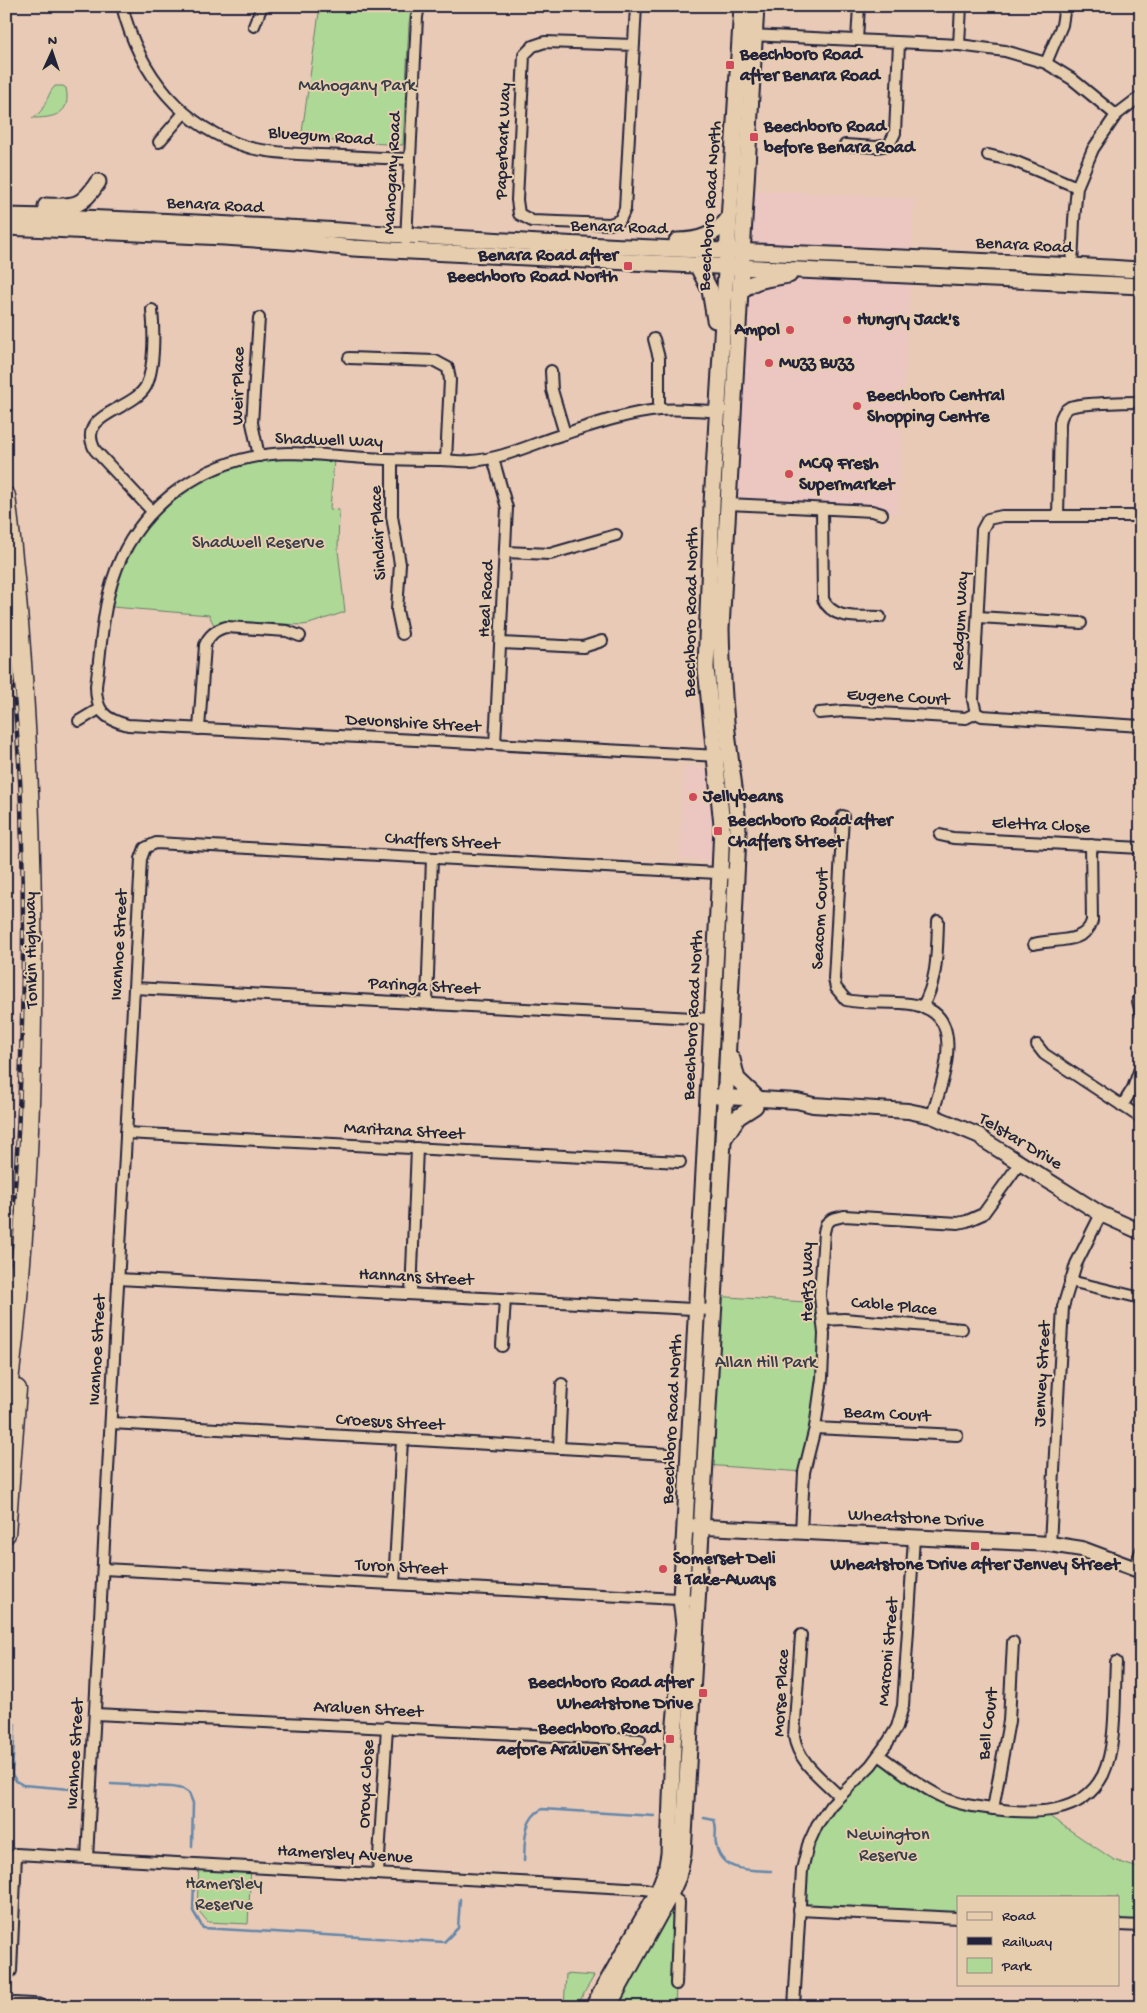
<svg xmlns="http://www.w3.org/2000/svg" width="1147" height="2013" viewBox="0 0 1147 2013" font-family="'Gochi Hand',sans-serif">
<rect width="100%" height="100%" fill="#e9cab7"/>
<filter id="ink" filterUnits="userSpaceOnUse"><feTurbulence type="fractalNoise" baseFrequency=".02" numOctaves="2"/><feDisplacementMap in="SourceGraphic" scale="10" xChannelSelector="R" yChannelSelector="G"/><feConvolveMatrix kernelMatrix="1 2 1 2 8 2 1 2 1" color-interpolation-filters="sRGB"/></filter>
<g filter="url(#ink)">
<g fill="#ecc7c2">
<path d="M745 190 914 199 911 260 742 251Z"/>
<path d="M910 274 897 513 728 504 739 294 789 275Z"/>
<path d="M685 766 700 767 708 773 715 828 712 861 680 859Z"/>
</g>
<g fill="#add896" stroke="#687d68">
<path d="M320 6H412L409 23 403 145 301 139Z"/>
<path d="M55 86H63L66 88C72 115 53 118 32 118 47 111 45 96 55 86Z"/>
<path d="M292 457 334 460 330 509 339 510 338 550 345 612 309 624 302 625 226 621 214 625 209 615 112 607C124 530 185 473 261 460 271 458 282 458 292 457Z"/>
<path d="M713 1296 821 1303 824 1334 804 1472 705 1465Z"/>
<path d="M879 1755 943 1797 1043 1812 1114 1860 1141 1869V1926L1118 1925V1897H958V1918L799 1910 802 1870 817 1825Z"/>
<path d="M199 1864 251 1866 248 1924 208 1922 197 1909Z"/>
<path d="M670 1895 680 1906 675 2007H614Z"/>
<path d="M566 1974 594 1976 576 2007H564Z"/>
</g>
<g fill="none" stroke-linecap="round" stroke-linejoin="round">
<g stroke="#6587a8" stroke-width="2.5">
<path d="M15 1724 12 1774 16 1781 23 1785 70 1789"/>
<path d="M111 1784 172 1787 183 1789 189 1793 193 1803 192 1846"/>
<path d="M704 1818 714 1820C718 1828 714 1835 716 1844 720 1872 749 1870 771 1871"/>
<path d="M524 1861C525 1841 523 1819 542 1809L654 1816"/>
<path d="M194 1880 193 1911 203 1928 444 1942 458 1928 460 1899"/>
</g>
<defs>
<g id="street">
<path d="M122 6C139 73 182 129 251 148 273 153 296 154 319 155 349 156 379 158 410 159"/>
<path d="M254 26 262 6"/>
<path d="M749 35 959 45 1005 51 1046 63 1072 79 1116 115"/>
<path d="M857 40 859 6"/>
<path d="M634 45 545 42 533 46 524 55 517 200 519 214 532 221 610 224 620 220 625 209 636 6"/>
<path d="M959 45 961 6"/>
<path d="M1046 63 1062 25 1065 6"/>
<path d="M159 142 184 113"/>
<path d="M845 145 876 147 889 145 895 133 899 43"/>
<path d="M988 155 1014 161 1077 187"/>
<path d="M406 240 417 17 419 6"/>
<path d="M1072 267 1074 220 1077 187 1093 149 1116 115 1141 96"/>
<path d="M152 310C154 329 155 368 146 386 133 411 75 413 95 450L152 511"/>
<path d="M654 339 659 358V410"/>
<path d="M349 358 435 361 448 368 450 380 446 460"/>
<path d="M551 371 552 390 565 434"/>
<path d="M259 456 252 423 259 318"/>
<path d="M493 458 507 508 495 744"/>
<path d="M392 460V516L400 564 397 610 402 634"/>
<path d="M728 504 872 511 882 514"/>
<path d="M822 509 823 599C833 621 860 616 880 617"/>
<path d="M1058 516 1060 423C1061 416 1064 410 1070 407 1082 403 1126 402 1141 402"/>
<path d="M1141 516H1002L988 519 982 530 973 700 976 713 982 716 1141 726"/>
<path d="M505 552 550 554 616 535"/>
<path d="M978 617 1081 623"/>
<path d="M501 643 583 647 602 641"/>
<path d="M819 713 844 711 966 718 976 713"/>
<path d="M79 721 99 709"/>
<path d="M199 729 205 645C209 635 215 630 226 627L287 631 300 636"/>
<path d="M719 756 128 725C104 719 96 711 96 686 101 651 102 612 113 579 137 503 210 455 288 453 305 453 322 455 339 456 372 459 406 460 440 460 450 460 461 462 471 461 503 459 534 443 564 434 595 424 627 413 659 410 678 408 698 411 717 411L722 410"/>
<path d="M843 816 834 979 836 988 846 1000C869 1005 893 1000 916 1005 969 1015 941 1084 932 1116"/>
<path d="M940 835 953 838 1141 848"/>
<path d="M1034 944C1054 938 1085 945 1092 921L1091 845"/>
<path d="M134 988 712 1019"/>
<path d="M1138 1001 1141 1013"/>
<path d="M427 1003 432 858"/>
<path d="M922 1007C938 981 937 950 938 921"/>
<path d="M1037 1045 1044 1054 1141 1118"/>
<path d="M1122 1106 1133 1088 1141 1066"/>
<path d="M126 1133 680 1162"/>
<path d="M118 1279 712 1310"/>
<path d="M1070 1281 1141 1298"/>
<path d="M411 1294 417 1148"/>
<path d="M823 1320 844 1319 962 1329"/>
<path d="M502 1346 505 1299"/>
<path d="M111 1423 668 1454"/>
<path d="M815 1428 957 1435"/>
<path d="M559 1448 562 1384"/>
<path d="M801 1532 804 1472 815 1428 822 1378 824 1334 820 1296 824 1232 826 1224 832 1219 844 1216 958 1223 967 1221 983 1214 1020 1163"/>
<path d="M1050 1544 1063 1307 1076 1264 1101 1214"/>
<path d="M103 1569 697 1600"/>
<path d="M1134 1569 1141 1551"/>
<path d="M394 1584 402 1440"/>
<path d="M801 1635 794 1736C798 1762 821 1778 839 1796"/>
<path d="M95 1714 640 1740"/>
<path d="M879 1755C899 1769 920 1787 942 1797 959 1805 977 1807 994 1809 1033 1814 1082 1816 1103 1775 1117 1746 1114 1695 1116 1662"/>
<path d="M993 1809 1009 1721 1013 1642"/>
<path d="M87 1858 141 859 145 848 156 843 736 874"/>
<path d="M378 1873 387 1727"/>
<path d="M799 1910 958 1918"/>
<path d="M1118 1925 1141 1926"/>
<path d="M11 1971 16 1854 645 1889 670 1895 679 1902 676 1984"/>
<path d="M794 2007 802 1870 808 1845 817 1825 831 1805 871 1765 888 1742 897 1727 903 1706 914 1538"/>
</g>
<g id="secondary">
<path d="M709 1096 797 1101 813 1105 908 1111 932 1116 980 1136 985 1141 1101 1214 1141 1232"/>
<path d="M686 1526 1050 1544 1082 1549 1141 1571"/>
</g>
<g id="primary">
<path d="M46 206C75 207 82 207 98 182"/>
<path d="M6 216C206 220 405 237 605 246 783 254 962 258 1141 270"/>
<path d="M6 227 224 237 298 242 353 248 565 259 1141 286"/>
<path d="M677 241C699 241 716 235 729 218"/>
<path d="M697 265 710 290 715 320"/>
<path d="M739 294C750 279 772 278 789 275"/>
<path d="M732 1059 737 1079 757 1098"/>
<path d="M724 1138 738 1117 755 1106"/>
<path d="M6 2005 39 2007"/>
<path d="M593 2007 658 1892 666 1871 669 1854 673 1745 684 1624 681 1599 720 873 722 825 706 668 712 503 742 6"/>
<path d="M608 2007 670 1895 678 1877 683 1854 725 1105 738 836C738 809 733 783 730 756 724 714 722 671 721 629L756 6"/>
</g>
<g id="highway">
<path d="M6 496C23 632 30 769 32 907 34 1074 28 1239 6 1405"/>
<path d="M6 1534 17 1389"/>
</g>
</defs>
<use href="#street" stroke="#22223b" stroke-width="14"/>
<use href="#secondary" stroke="#22223b" stroke-width="18"/>
<use href="#primary" stroke="#22223b" stroke-width="19"/>
<use href="#highway" stroke="#22223b" stroke-width="21"/>
<use href="#street" stroke="#e6cdae" stroke-width="10"/>
<use href="#secondary" stroke="#e6cdae" stroke-width="14"/>
<use href="#primary" stroke="#e6cdae" stroke-width="15"/>
<use href="#highway" stroke="#e6cdae" stroke-width="18"/>
<defs>
<path id="rail" d="M6 611C12 675 19 739 21 803 26 967 22 1132 6 1296"/>
</defs>
<use href="#rail" stroke="#22223b" stroke-width="4.5"/>
<use href="#rail" stroke="#e6cdae" stroke-width="2.5" stroke-dasharray="8" stroke-linecap="butt"/>
</g>
</g>
<g fill="#d1495b" stroke="#e6cdae" stroke-width="2">
<rect x="725" y="60" width="10" height="10" rx="2.5"/>
<rect x="749" y="132" width="10" height="10" rx="2.5"/>
<rect x="623" y="261" width="10" height="10" rx="2.5"/>
<circle cx="847" cy="320" r="5"/>
<circle cx="790" cy="330" r="5"/>
<circle cx="769" cy="363" r="5"/>
<circle cx="857" cy="406" r="5"/>
<circle cx="789" cy="474" r="5"/>
<circle cx="693" cy="797" r="5"/>
<rect x="713" y="826" width="10" height="10" rx="2.5"/>
<rect x="970" y="1541" width="10" height="10" rx="2.5"/>
<circle cx="663" cy="1569" r="5"/>
<rect x="698" y="1688" width="10" height="10" rx="2.5"/>
<rect x="665" y="1734" width="10" height="10" rx="2.5"/>
</g>
<g text-anchor="middle" dominant-baseline="central" stroke-width="4" stroke-linejoin="round" paint-order="stroke">
<g font-size="18" font-weight="bold" fill="#22223b" stroke="#e6cdae" text-anchor="start">
<text x="740" y="55">Beechboro Road<tspan x="740" dy="21">after Benara Road</tspan></text>
<text x="764" y="127">Beechboro Road<tspan x="764" dy="21">before Benara Road</tspan></text>
<text x="618" y="256" text-anchor="end">Benara Road after<tspan x="618" dy="21">Beechboro Road North</tspan></text>
<text x="857" y="320">Hungry Jack's</text>
<text x="780" y="330" text-anchor="end">Ampol</text>
<text x="779" y="363">Muzz Buzz</text>
<text x="867" y="396">Beechboro Central<tspan x="867" dy="21">Shopping Centre</tspan></text>
<text x="799" y="464">MCQ Fresh<tspan x="799" dy="21">Supermarket</tspan></text>
<text x="703" y="797">Jellybeans</text>
<text x="728" y="821">Beechboro Road after<tspan x="728" dy="21">Chaffers Street</tspan></text>
<text x="673" y="1559">Somerset Deli<tspan x="673" dy="21">&amp; Take-Aways</tspan></text>
<text x="975" y="1565" text-anchor="middle">Wheatstone Drive after Jenvey Street</text>
<text x="693" y="1683" text-anchor="end">Beechboro Road after<tspan x="693" dy="21">Wheatstone Drive</tspan></text>
<text x="660" y="1729" text-anchor="end">Beechboro Road<tspan x="660" dy="21">aefore Araluen Street</tspan></text>
</g>
<g font-size="18" fill="#373d49" stroke="#e6cdae">
<text x="357" y="86">Mahogany Park</text>
<text x="258" y="543">Shadwell Reserve</text>
<text x="766" y="1363">Allan Hill Park</text>
<text x="888" y="1835">Newington<tspan x="888" dy="21">Reserve</tspan></text>
<text x="224" y="1884">Hamersley<tspan x="224" dy="21">Reserve</tspan></text>
</g>
<g font-size="18" fill="#22223b" stroke="#e6cdae">
<text transform="translate(321 137) rotate(4)">Bluegum Road</text>
<text transform="translate(504 141) rotate(-88)">Paperbark Way</text>
<text transform="translate(393 173) rotate(-87)">Mahogany Road</text>
<text transform="translate(215 206) rotate(3)">Benara Road</text>
<text transform="translate(711 206) rotate(-86)">Beechboro Road North</text>
<text transform="translate(619 228) rotate(2)">Benara Road</text>
<text transform="translate(1024 246) rotate(3)">Benara Road</text>
<text transform="translate(239 386) rotate(-89)">Weir Place</text>
<text transform="translate(329 441) rotate(2)">Shadwell Way</text>
<text transform="translate(379 533) rotate(-93)">Sinclair Place</text>
<text transform="translate(487 599) rotate(-87)">Heal Road</text>
<text transform="translate(692 612) rotate(-89)">Beechboro Road North</text>
<text transform="translate(961 621) rotate(-87)">Redgum Way</text>
<text transform="translate(898 698) rotate(3)">Eugene Court</text>
<text transform="translate(413 724) rotate(3)">Devonshire Street</text>
<text transform="translate(1041 826) rotate(3)">Elettra Close</text>
<text transform="translate(442 842) rotate(3)">Chaffers Street</text>
<text transform="translate(821 919) rotate(-87)">Seacom Court</text>
<text transform="translate(120 945) rotate(-87)">Ivanhoe Street</text>
<text transform="translate(32 950) rotate(-91)">Tonkin Highway</text>
<text transform="translate(424 987) rotate(3)">Paringa Street</text>
<text transform="translate(694 1015) rotate(-87)">Beechboro Road North</text>
<text transform="translate(404 1132) rotate(3)">Maritana Street</text>
<text transform="translate(1020 1142) rotate(31)">Telstar Drive</text>
<text transform="translate(416 1278) rotate(3)">Hannans Street</text>
<text transform="translate(808 1282) rotate(-90)">Hertz Way</text>
<text transform="translate(894 1307) rotate(5)">Cable Place</text>
<text transform="translate(98 1350) rotate(-87)">Ivanhoe Street</text>
<text transform="translate(1043 1374) rotate(-87)">Jenvey Street</text>
<text transform="translate(887 1415) rotate(3)">Beam Court</text>
<text transform="translate(673 1419) rotate(-87)">Beechboro Road North</text>
<text transform="translate(390 1423) rotate(3)">Croesus Street</text>
<text transform="translate(916 1519) rotate(3)">Wheatstone Drive</text>
<text transform="translate(401 1568) rotate(3)">Turon Street</text>
<text transform="translate(889 1652) rotate(-85)">Marconi Street</text>
<text transform="translate(782 1693) rotate(-87)">Morse Place</text>
<text transform="translate(368 1710) rotate(3)">Araluen Street</text>
<text transform="translate(989 1724) rotate(-83)">Bell Court</text>
<text transform="translate(76 1754) rotate(-87)">Ivanhoe Street</text>
<text transform="translate(367 1784) rotate(-87)">Oroya Close</text>
<text transform="translate(345 1855) rotate(3)">Hamersley Avenue</text>
</g>
</g>
<rect width="1147" height="2013" fill="none" stroke="#e6cdae" stroke-width="25"/>
<rect x="12" y="12" width="1122" height="1988" fill="none" stroke="#22223b" stroke-width="2" filter="url(#ink)"/>
<rect x="957" y="1896" width="162" height="90" fill="#e6cdae" stroke="#988980"/>
<rect x="967" y="1912" width="25" height="8" fill="#e6cdae" stroke="#988980"/>
<text x="1002" y="1920" font-size="15" fill="#22223b">Road</text>
<rect x="967" y="1937" width="25" height="8" fill="#22223b" stroke="#988980"/>
<text x="1002" y="1946" font-size="15" fill="#22223b">Railway</text>
<rect x="967" y="1958" width="25" height="15" fill="#add896" stroke="#988980"/>
<text x="1002" y="1970" font-size="15" fill="#22223b">Park</text>
<g transform="translate(52 52) rotate(3)" stroke="#e6cdae" stroke-width="4" paint-order="stroke">
<path d="M0-4L9 19L0 12L-9 19Z" fill="#22223b"/>
<text y="-8" font-size="14" font-weight="bold" text-anchor="middle" fill="#22223b">N</text>
</g>
</svg>
